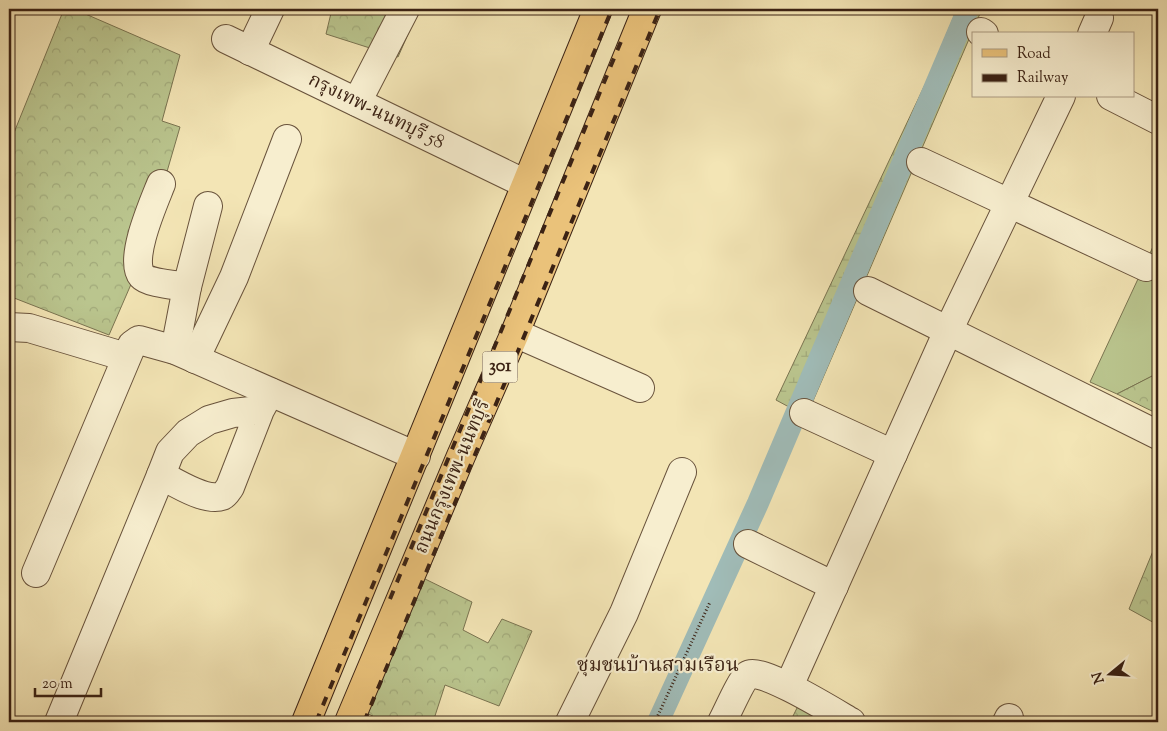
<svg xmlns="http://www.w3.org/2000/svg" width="1167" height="731" viewBox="0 0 1167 731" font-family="'Sorts Mill Goudy','Noto Serif Thai',serif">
<defs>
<pattern id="forest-crowns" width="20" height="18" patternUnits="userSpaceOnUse" patternTransform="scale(1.25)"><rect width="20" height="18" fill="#bac58e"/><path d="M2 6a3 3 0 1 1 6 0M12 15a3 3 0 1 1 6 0" fill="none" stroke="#a1a97a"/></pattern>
<pattern id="wetland-marsh" width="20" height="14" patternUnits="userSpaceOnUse" patternTransform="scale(1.25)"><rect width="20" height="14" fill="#bac58e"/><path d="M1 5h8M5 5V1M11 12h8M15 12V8" fill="none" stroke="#a1a97a"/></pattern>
</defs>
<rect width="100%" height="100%" fill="#f3e5b5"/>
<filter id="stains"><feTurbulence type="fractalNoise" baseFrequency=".004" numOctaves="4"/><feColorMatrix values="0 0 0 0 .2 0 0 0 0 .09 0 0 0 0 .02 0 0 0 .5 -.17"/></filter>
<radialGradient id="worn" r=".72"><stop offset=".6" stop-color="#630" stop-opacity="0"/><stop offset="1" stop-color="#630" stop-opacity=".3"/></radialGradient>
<path fill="#bac58e" stroke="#7a7451" d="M1158 236V373L1117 394 1090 382Z"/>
<g fill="url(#forest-crowns)" stroke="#7a7451">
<path d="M64 9H74L180 55 162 121 180 127 166 175 175 183 109 335 9 296V145Z"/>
<path d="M332 9H419L398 57 326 34Z"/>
<path d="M1158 373V414L1117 394Z"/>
<path d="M1158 539V625L1129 609Z"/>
<path d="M421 577 472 602 463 630 488 643 502 619 532 631 499 706 445 685 433 722H384L361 710Z"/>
<path d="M799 704 833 722H790Z"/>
</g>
<path fill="url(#wetland-marsh)" stroke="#7a7451" d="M957 9H982L813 401 789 407 776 400 930 74Z"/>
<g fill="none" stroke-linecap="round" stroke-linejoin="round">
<path stroke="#a0bcb8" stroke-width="22" d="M658 722 758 503 968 9"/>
<defs>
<g id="minor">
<path d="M981 32 984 34"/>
<path d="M1092 34 1099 18"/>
<path d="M226 39 526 184"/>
<path d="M250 51 270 9"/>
<path d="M1111 96 1158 120"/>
<path d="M357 102 405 9"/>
<path d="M921 162 1146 267"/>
<path d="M161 184C154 202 128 260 142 276 148 283 177 285 187 287"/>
<path d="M868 291 1158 435"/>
<path d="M9 327 29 328 126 357"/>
<path d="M515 333 640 388"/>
<path d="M175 350 187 287 208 206"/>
<path d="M195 359 234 277 287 139"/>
<path d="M260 410 233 413 209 420 188 433 170 452 161 475C176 483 206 502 222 496 226 494 227 491 230 487L260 410 270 392"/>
<path d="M804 413 893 454"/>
<path d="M748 544 834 586"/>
<path d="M36 573 132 345 139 340 175 350 416 456"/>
<path d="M789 686 948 331 1061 96"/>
<path d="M59 722 161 475"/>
<path d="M570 722 624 613 682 472"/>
<path d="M722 722C727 713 741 680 748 675 760 666 837 714 851 722"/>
<path d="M1007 722 1009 718"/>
</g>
<g id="major">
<path d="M306 722 598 9"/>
<path d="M349 722 461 456 515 333 647 9"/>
</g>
</defs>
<use href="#minor" stroke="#69533c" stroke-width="30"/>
<use href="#major" stroke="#3b2214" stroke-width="30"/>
<path stroke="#3b2214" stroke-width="3" stroke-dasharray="1 2.5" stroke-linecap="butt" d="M655 722 710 602"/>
<use href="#minor" stroke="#f7eecf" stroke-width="28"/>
<use href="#major" stroke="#eac27a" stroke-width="28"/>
<g stroke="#3b2214" stroke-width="4" stroke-dasharray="9 9" stroke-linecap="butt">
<path d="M390 599 622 39"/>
<path d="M316 722 612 9"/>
<path d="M364 722 660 9"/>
</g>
</g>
<g text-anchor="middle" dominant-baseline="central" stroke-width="4.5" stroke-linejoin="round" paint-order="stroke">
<rect fill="#f7eecf" stroke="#735f4c" stroke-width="1" x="482.5" y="351.5" width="35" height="31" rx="4"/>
<g font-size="18" font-weight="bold" fill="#3b2214">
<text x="500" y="367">301</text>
</g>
<g font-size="19" fill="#3b2214" stroke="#f7eecf">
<text transform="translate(376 112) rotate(26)">กรุงเทพ-นนทบุรี 58</text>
<text transform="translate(453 477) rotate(-67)">ถนนกรุงเทพ-นนทบุรี</text>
</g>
<g font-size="20" fill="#3b2214" stroke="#f7eecf">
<text x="658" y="666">ชุมชนบ้านสามเรือน</text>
</g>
</g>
<rect width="1167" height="731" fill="none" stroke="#f3e5b5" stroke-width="30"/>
<rect x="10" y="10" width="1147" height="711" fill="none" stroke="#3b2214" stroke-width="2.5"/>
<rect x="15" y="15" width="1137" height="701" fill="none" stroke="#3b2214"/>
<rect x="972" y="32" width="162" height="65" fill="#f7eecf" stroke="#ac9c84"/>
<rect x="982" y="49" width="25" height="8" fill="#eac27a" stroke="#ac9c84"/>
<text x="1017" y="58" font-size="15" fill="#3b2214">Road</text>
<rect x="982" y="74" width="25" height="8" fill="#3b2214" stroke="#ac9c84"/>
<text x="1017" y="82" font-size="15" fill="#3b2214">Railway</text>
<g transform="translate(1110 674) rotate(252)" stroke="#f7eecf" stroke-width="4" paint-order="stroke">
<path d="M0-4L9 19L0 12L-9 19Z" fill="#3b2214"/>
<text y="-8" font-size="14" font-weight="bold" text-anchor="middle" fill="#3b2214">N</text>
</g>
<path d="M35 688v8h66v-8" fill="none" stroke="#3b2214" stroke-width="2.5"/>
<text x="42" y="688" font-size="15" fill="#3b2214" stroke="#f7eecf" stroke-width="4" paint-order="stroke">20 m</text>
<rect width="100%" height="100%" filter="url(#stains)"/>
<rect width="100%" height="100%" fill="url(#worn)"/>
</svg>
